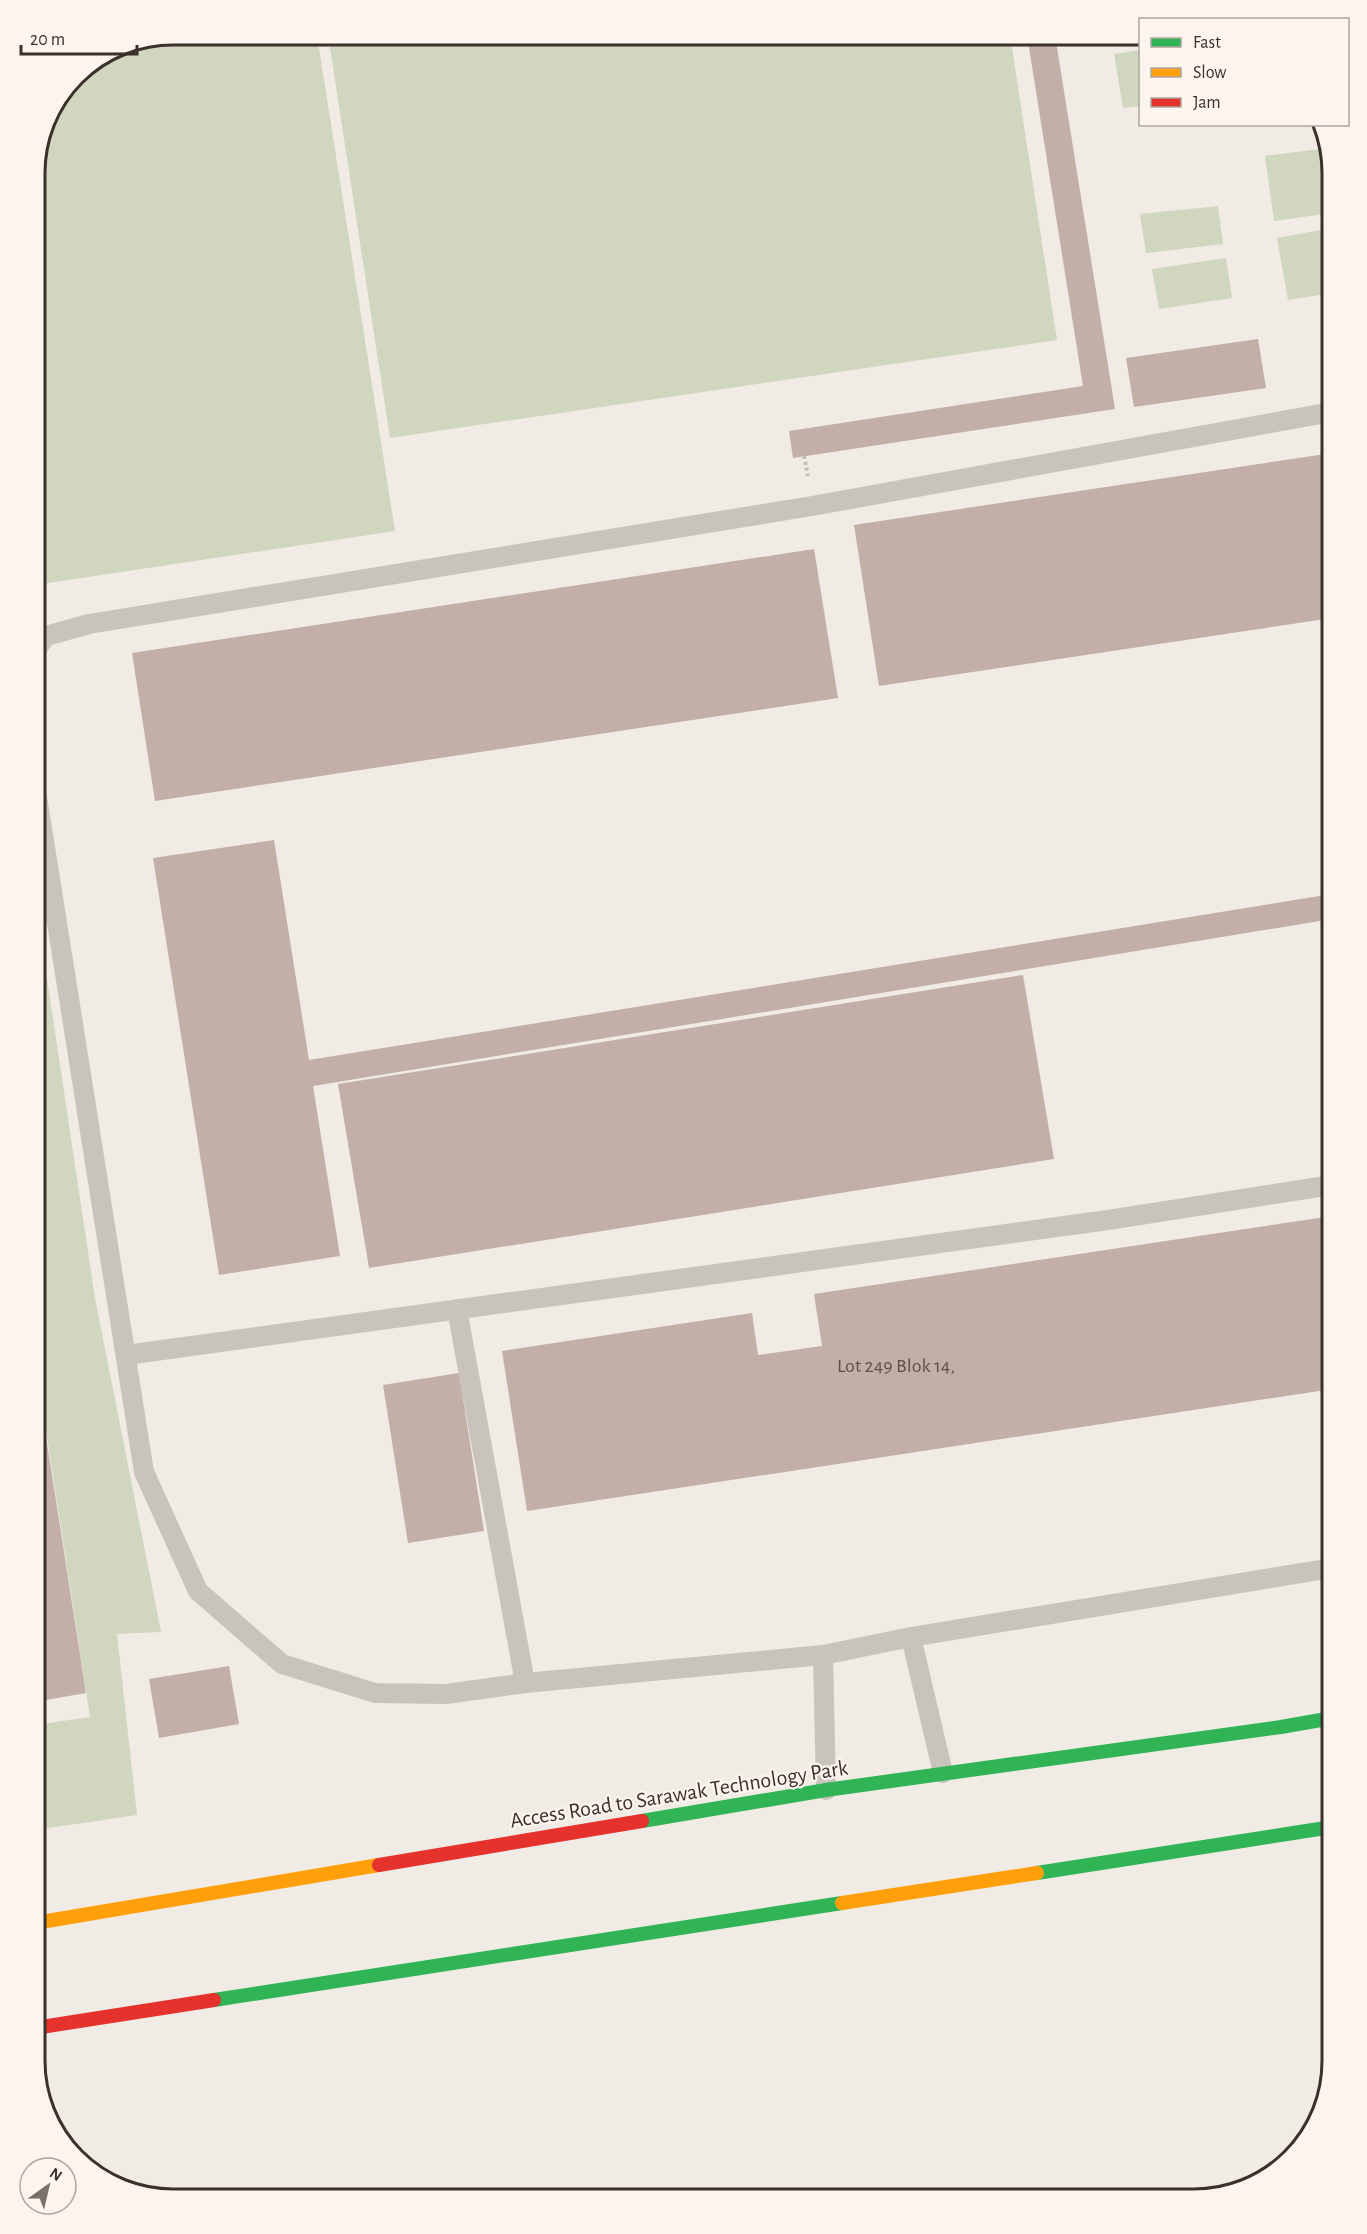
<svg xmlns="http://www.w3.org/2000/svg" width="1367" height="2234" viewBox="0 0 1367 2234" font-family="'Alegreya Sans',sans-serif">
<rect width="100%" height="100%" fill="#f0ebe5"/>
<g fill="#d1d6bf">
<path d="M173 35H317L395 531 35 585V164L49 112 75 75 120 45Z"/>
<path d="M328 35H1010L1057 340 390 438Z"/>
<path d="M1140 50V106L1123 108 1114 54Z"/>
<path d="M1327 148 1332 173V213L1274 221 1265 156Z"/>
<path d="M1218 206 1223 244 1146 253 1140 214Z"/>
<path d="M1332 228V293L1288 300 1277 238Z"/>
<path d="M1226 258 1232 298 1159 309 1152 269Z"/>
<path d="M35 898 95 1298 161 1632 117 1634 137 1815 35 1830V1725L90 1717 35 1358Z"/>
</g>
<g fill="#c3afa7">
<path d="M1027 35H1055L1115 409 793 458 789 431 1083 386Z"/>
<path d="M1258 339 1266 388 1134 407 1126 358Z"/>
<path d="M1332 453V618L879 686 854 525Z"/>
<path d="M814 549 838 698 155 801 132 653Z"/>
<path d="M274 840 309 1060 1332 894V919L313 1086 340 1256 219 1275 153 858Z"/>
<path d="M1023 975 1054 1159 369 1268 338 1084Z"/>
<path d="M1332 1216V1389L527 1511 502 1351 752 1313 758 1355 822 1346 814 1294Z"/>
<path d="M35 1366 86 1693 35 1702Z"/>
<path d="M459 1373 484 1531 408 1543 383 1385Z"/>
<path d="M229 1666 239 1724 159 1738 149 1679Z"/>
</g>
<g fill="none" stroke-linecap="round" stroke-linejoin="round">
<path stroke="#c2bbb6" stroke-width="4" stroke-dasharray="3 3" stroke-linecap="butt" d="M804 456 808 476"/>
<g stroke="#c9c3be" stroke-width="20">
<path d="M35 651 46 636 89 624 812 506 1332 412"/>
<path d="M35 784 144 1472 198 1591 282 1664 375 1693 446 1694 525 1683 823 1655 911 1637 1332 1568"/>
<path d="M457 1309 525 1683"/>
<path d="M126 1355 1108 1220 1332 1185"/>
<path d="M911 1637 943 1773"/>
<path d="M823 1655 826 1790"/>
</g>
<g stroke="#30b455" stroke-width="14">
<path d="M642 1821 826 1790 1281 1727 1332 1718"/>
<path d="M1037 1873 1332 1827"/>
<path d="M214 2000 842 1903"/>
</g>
<g stroke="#ff9f0a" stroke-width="14">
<path d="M842 1903 1037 1873"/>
<path d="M35 1923 379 1865"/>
</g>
<g stroke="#e5322d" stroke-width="14">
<path d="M379 1865 642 1821"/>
<path d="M35 2028 214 2000"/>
</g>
</g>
<g text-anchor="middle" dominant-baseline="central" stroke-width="4.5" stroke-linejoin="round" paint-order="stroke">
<g font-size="20" fill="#5d504a">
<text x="896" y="1366">Lot 249 Blok 14,</text>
</g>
<g font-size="22" fill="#3b302b" stroke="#fbf5ee">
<text transform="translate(679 1794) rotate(-9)">Access Road to Sarawak Technology Park</text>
</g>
</g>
<path d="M0 0H1367V2234H0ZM173 45H1194A128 128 0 0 1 1322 173V2061A128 128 0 0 1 1194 2189H173A128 128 0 0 1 45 2061V173A128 128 0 0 1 173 45Z" fill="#fbf5ee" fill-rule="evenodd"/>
<path fill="none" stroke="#3b302b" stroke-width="3" d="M173 45H1194A128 128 0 0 1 1322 173V2061A128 128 0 0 1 1194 2189H173A128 128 0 0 1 45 2061V173A128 128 0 0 1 173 45Z"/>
<rect x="1139" y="18" width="210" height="108" fill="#fbf5ee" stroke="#aea6a0" stroke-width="1.5"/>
<rect x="1151" y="38" width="30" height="9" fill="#30b455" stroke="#aea6a0" stroke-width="1.5"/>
<text x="1193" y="48" font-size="18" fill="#3b302b">Fast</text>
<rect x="1151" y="68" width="30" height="9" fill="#ff9f0a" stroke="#aea6a0" stroke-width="1.5"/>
<text x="1193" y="78" font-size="18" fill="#3b302b">Slow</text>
<rect x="1151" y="98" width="30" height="9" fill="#e5322d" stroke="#aea6a0" stroke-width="1.5"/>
<text x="1193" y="108" font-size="18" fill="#3b302b">Jam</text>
<g transform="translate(48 2186) rotate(34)"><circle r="28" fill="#fbf5ee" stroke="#aea6a0" stroke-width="1.5"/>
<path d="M0-4.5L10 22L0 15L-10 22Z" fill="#7a716c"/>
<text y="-9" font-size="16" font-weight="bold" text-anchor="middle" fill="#3b302b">N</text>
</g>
<path d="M21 45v9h116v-9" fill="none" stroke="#3b302b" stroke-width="3"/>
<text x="30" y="45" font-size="18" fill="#3b302b" stroke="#fbf5ee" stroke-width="4.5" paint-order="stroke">20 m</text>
</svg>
